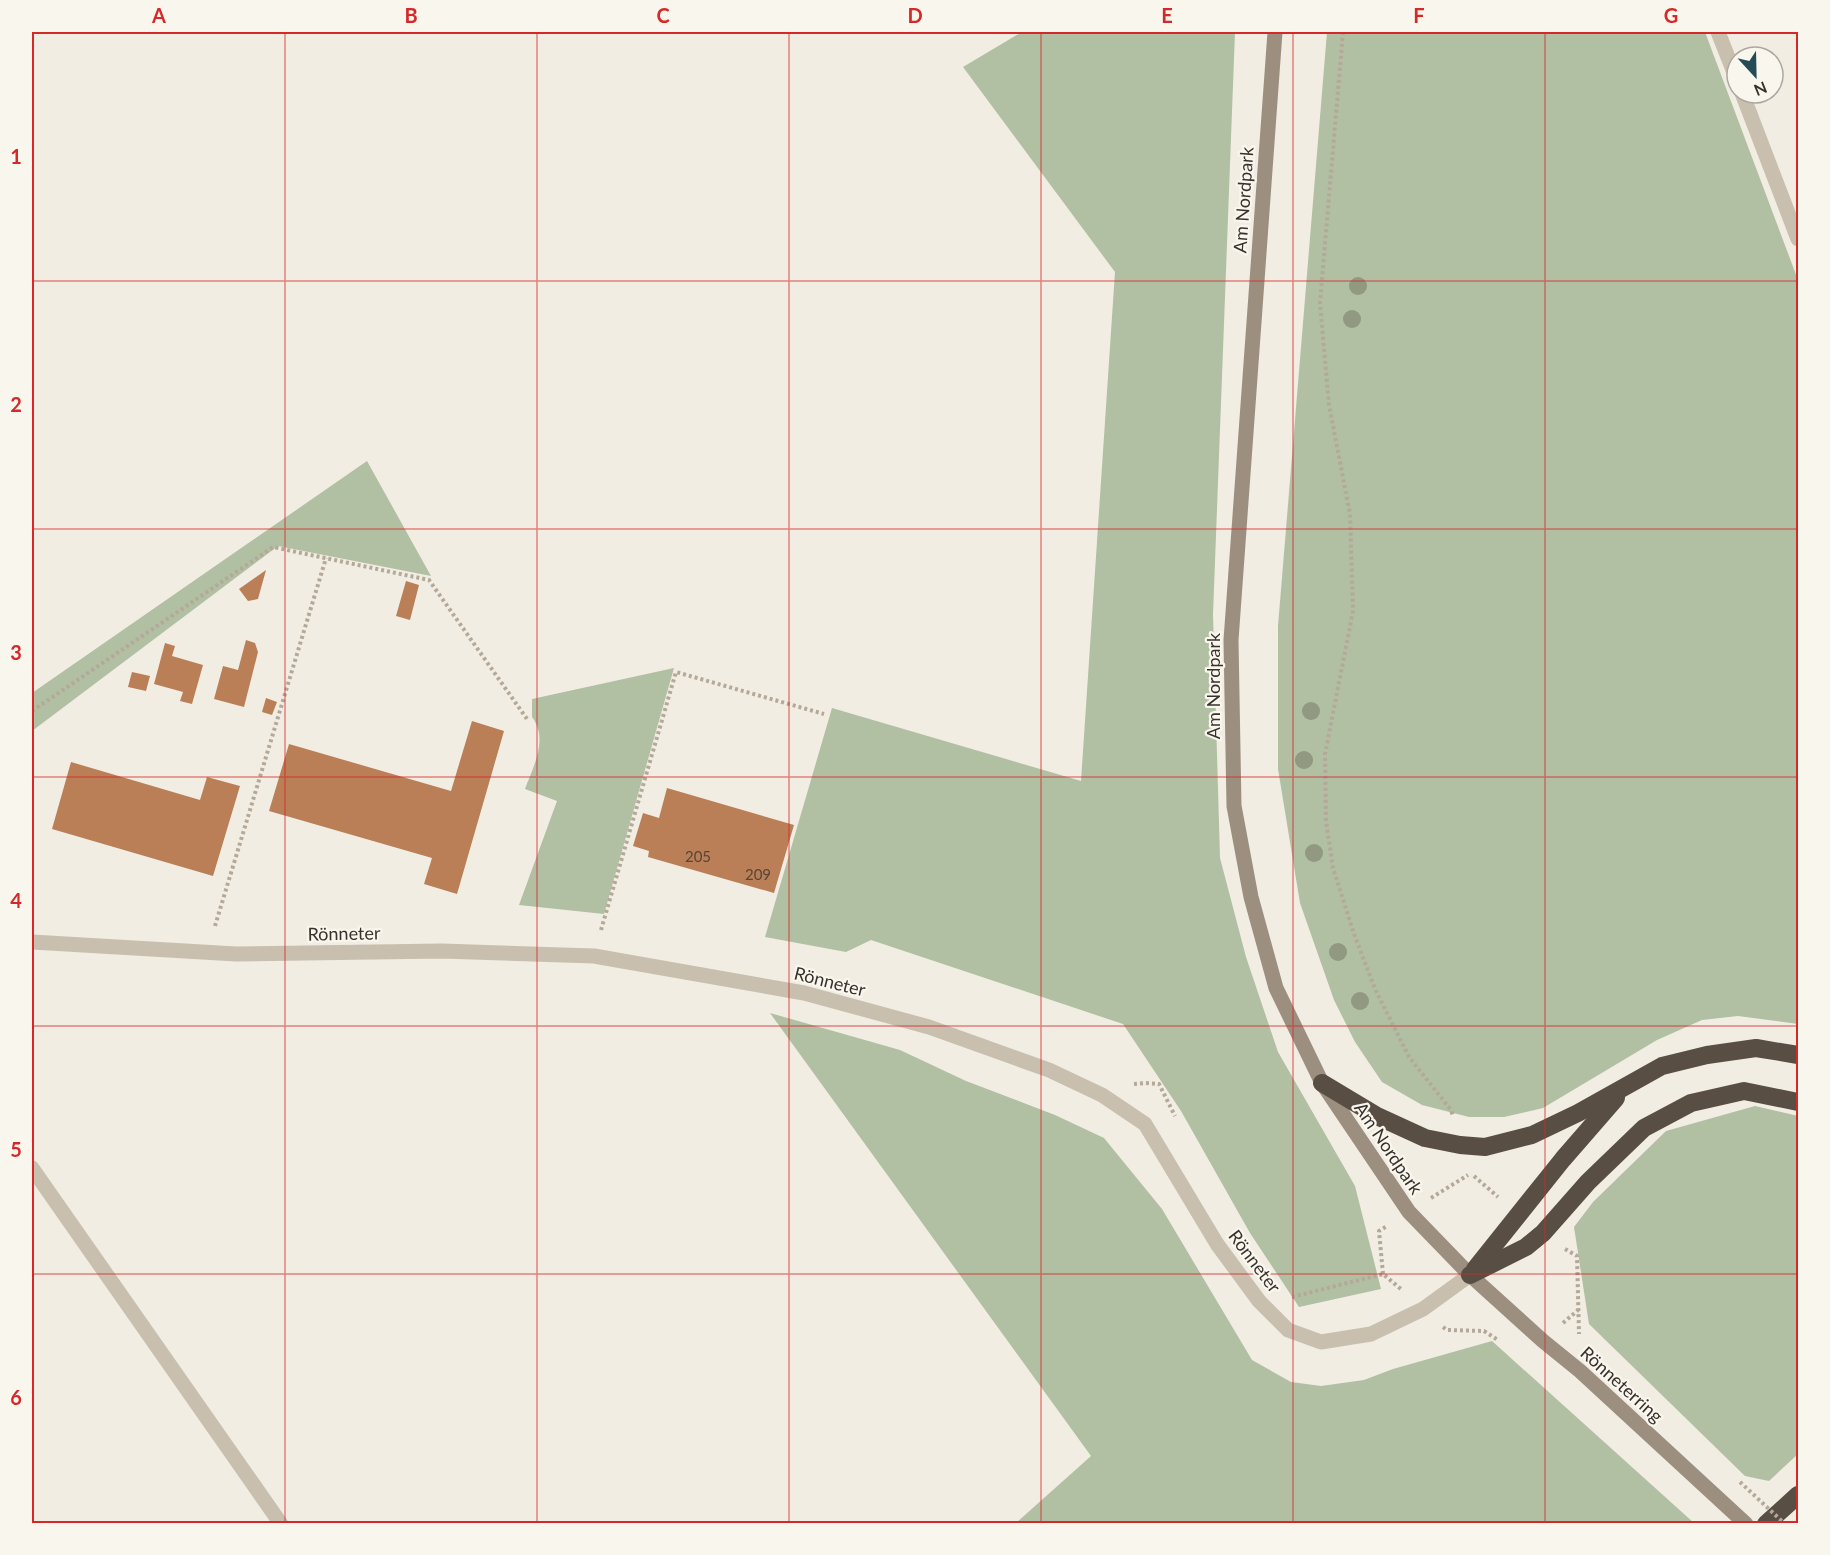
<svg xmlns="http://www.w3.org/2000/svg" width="1830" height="1555" viewBox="0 0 1830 1555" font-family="Lato,sans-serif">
<rect width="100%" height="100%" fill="#f1ede2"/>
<g fill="#b1bfa3">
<path d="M1022 32H1235L1213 615 1220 858 1246 957 1278 1052 1355 1186 1381 1289 1299 1307 1250 1233 1181 1111 1123 1024 871 940 846 952 765 937 832 708 1081 781 1115 272 963 67Z"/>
<path d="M1327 32H1705L1798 280V1024L1738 1016 1702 1020 1657 1040 1543 1108 1504 1117H1469L1422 1105 1382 1082 1355 1042 1334 1000 1300 903 1278 769V626Z"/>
<path d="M367 461 431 576 278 546 32 731V693Z"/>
<path d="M674 668 604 914 519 905 557 801 525 789C533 767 549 739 532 717V699Z"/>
<path d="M770 1013 900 1050 966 1081 1055 1115 1104 1138 1162 1209 1252 1360 1291 1382 1321 1386 1364 1380 1393 1369 1492 1341 1694 1523H1016L1091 1456Z"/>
<path d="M1755 1106 1798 1116V1454L1769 1481 1745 1476 1589 1324 1574 1227 1593 1202 1666 1131Z"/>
</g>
<g fill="#ba7f57">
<path d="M266 570 258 599 248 601 239 589Z"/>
<path d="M406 581 419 585 410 620 396 616Z"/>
<path d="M246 640 255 643 258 652 244 707 214 699 223 666 238 670Z"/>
<path d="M165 643 175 646 172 656 203 665 192 704 180 701 183 692 154 684Z"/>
<path d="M132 672 150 676 146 691 128 687Z"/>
<path d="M266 698 277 702 272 715 262 712Z"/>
<path d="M472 721 504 731 457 894 424 884 432 858 269 811 289 744 451 791Z"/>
<path d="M71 762 200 800 207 777 240 786 213 876 52 829Z"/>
<path d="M667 788 794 825 774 893 648 857 649 851 633 846 643 813 659 818Z"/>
</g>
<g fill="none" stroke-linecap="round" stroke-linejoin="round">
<g stroke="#b4a999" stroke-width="4" stroke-dasharray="3 3" stroke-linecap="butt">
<path d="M1343 32 1320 303 1329 405 1350 514 1353 611 1325 754 1326 821 1333 868 1354 934 1375 989 1409 1057 1451 1110 1453 1116"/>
<path d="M32 711 273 547 429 580 527 719"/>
<path d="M215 926 326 558"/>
<path d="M601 930 676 672 824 714"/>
<path d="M1134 1084 1145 1083 1159 1084 1175 1116"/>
<path d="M1474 1176 1498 1197"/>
<path d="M1431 1198 1468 1175"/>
<path d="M1565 1249 1577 1256 1579 1334"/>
<path d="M1383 1274 1379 1231 1387 1226"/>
<path d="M1292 1297 1383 1274 1402 1290"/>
<path d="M1563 1323 1578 1310"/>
<path d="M1443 1327 1447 1330 1484 1331 1498 1340"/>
</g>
<g stroke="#c9bfae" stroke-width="15">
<path d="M1718 32 1737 80"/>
<path d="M1742 93 1798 239"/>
<path d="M32 1168 281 1524"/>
</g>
<path stroke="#c9bfae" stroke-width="15" d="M32 942 236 954 442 951 594 956 804 993 929 1027 1049 1070 1102 1095 1145 1124 1217 1244 1259 1301 1288 1330 1321 1342 1371 1334 1423 1309 1470 1275"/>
<path stroke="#9c8f80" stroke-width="15" d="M1275 32 1231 640 1234 806 1251 897 1276 988 1322 1083 1409 1212 1470 1275 1543 1341 1580 1371 1746 1524"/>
<g stroke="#584e44" stroke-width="18">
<path d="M1322 1083 1377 1116 1425 1138 1460 1145 1485 1147 1532 1135 1578 1113 1662 1066 1707 1055 1756 1048 1798 1055"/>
<path d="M1475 1269 1563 1159 1616 1098"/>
<path d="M1470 1275 1526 1247 1543 1233 1588 1182 1644 1128 1691 1103 1744 1091 1798 1102"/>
<path d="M1766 1524 1798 1495"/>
</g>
<path stroke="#b4a999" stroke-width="4" stroke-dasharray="3 3" stroke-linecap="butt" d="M1740 1482 1785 1524"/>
</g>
<g fill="#919981">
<circle cx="1358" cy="286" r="9"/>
<circle cx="1352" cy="319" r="9"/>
<circle cx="1311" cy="711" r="9"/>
<circle cx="1304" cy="760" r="9"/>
<circle cx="1314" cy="853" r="9"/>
<circle cx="1338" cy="952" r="9"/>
<circle cx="1360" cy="1001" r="9"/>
</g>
<path fill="none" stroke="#d62828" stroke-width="1.5" stroke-opacity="0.55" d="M285 32V1524M537 32V1524M789 32V1524M1041 32V1524M1293 32V1524M1545 32V1524M32 281H1798M32 529H1798M32 777H1798M32 1026H1798M32 1274H1798"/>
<g text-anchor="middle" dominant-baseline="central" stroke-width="4.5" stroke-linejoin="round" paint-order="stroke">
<g font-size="15" fill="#584537">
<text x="698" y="856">205</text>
<text x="758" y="874">209</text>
</g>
<g font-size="18" fill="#38322c" stroke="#f9f6ee">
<text transform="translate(1243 200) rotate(-86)">Am Nordpark</text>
<text transform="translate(1213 686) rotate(-90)">Am Nordpark</text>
<text transform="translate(344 933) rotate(-1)">Rönneter</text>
<text transform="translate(830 981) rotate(14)">Rönneter</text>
<text transform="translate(1389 1148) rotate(56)">Am Nordpark</text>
<text transform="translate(1255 1261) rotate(53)">Rönneter</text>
<text transform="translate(1622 1384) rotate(42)">Rönneterring</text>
</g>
</g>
<rect width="1830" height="1555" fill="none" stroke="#f9f6ee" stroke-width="66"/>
<g transform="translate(1755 75) rotate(158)"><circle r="28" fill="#f9f6ee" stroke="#aca8a0" stroke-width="1.5"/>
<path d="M0-4.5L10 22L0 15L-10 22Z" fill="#254b56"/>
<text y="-9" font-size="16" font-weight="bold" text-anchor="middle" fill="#38322c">N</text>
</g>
<rect x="33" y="33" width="1764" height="1489" fill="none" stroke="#d62828" stroke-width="2"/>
<g font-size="20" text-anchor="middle" font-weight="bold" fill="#d62828">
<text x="159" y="23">A</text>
<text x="411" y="23">B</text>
<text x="663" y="23">C</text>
<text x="915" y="23">D</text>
<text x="1167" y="23">E</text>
<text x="1419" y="23">F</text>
<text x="1671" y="23">G</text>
<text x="16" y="164">1</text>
<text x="16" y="412">2</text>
<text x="16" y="660">3</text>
<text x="16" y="908">4</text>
<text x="16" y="1157">5</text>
<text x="16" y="1405">6</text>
</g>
</svg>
